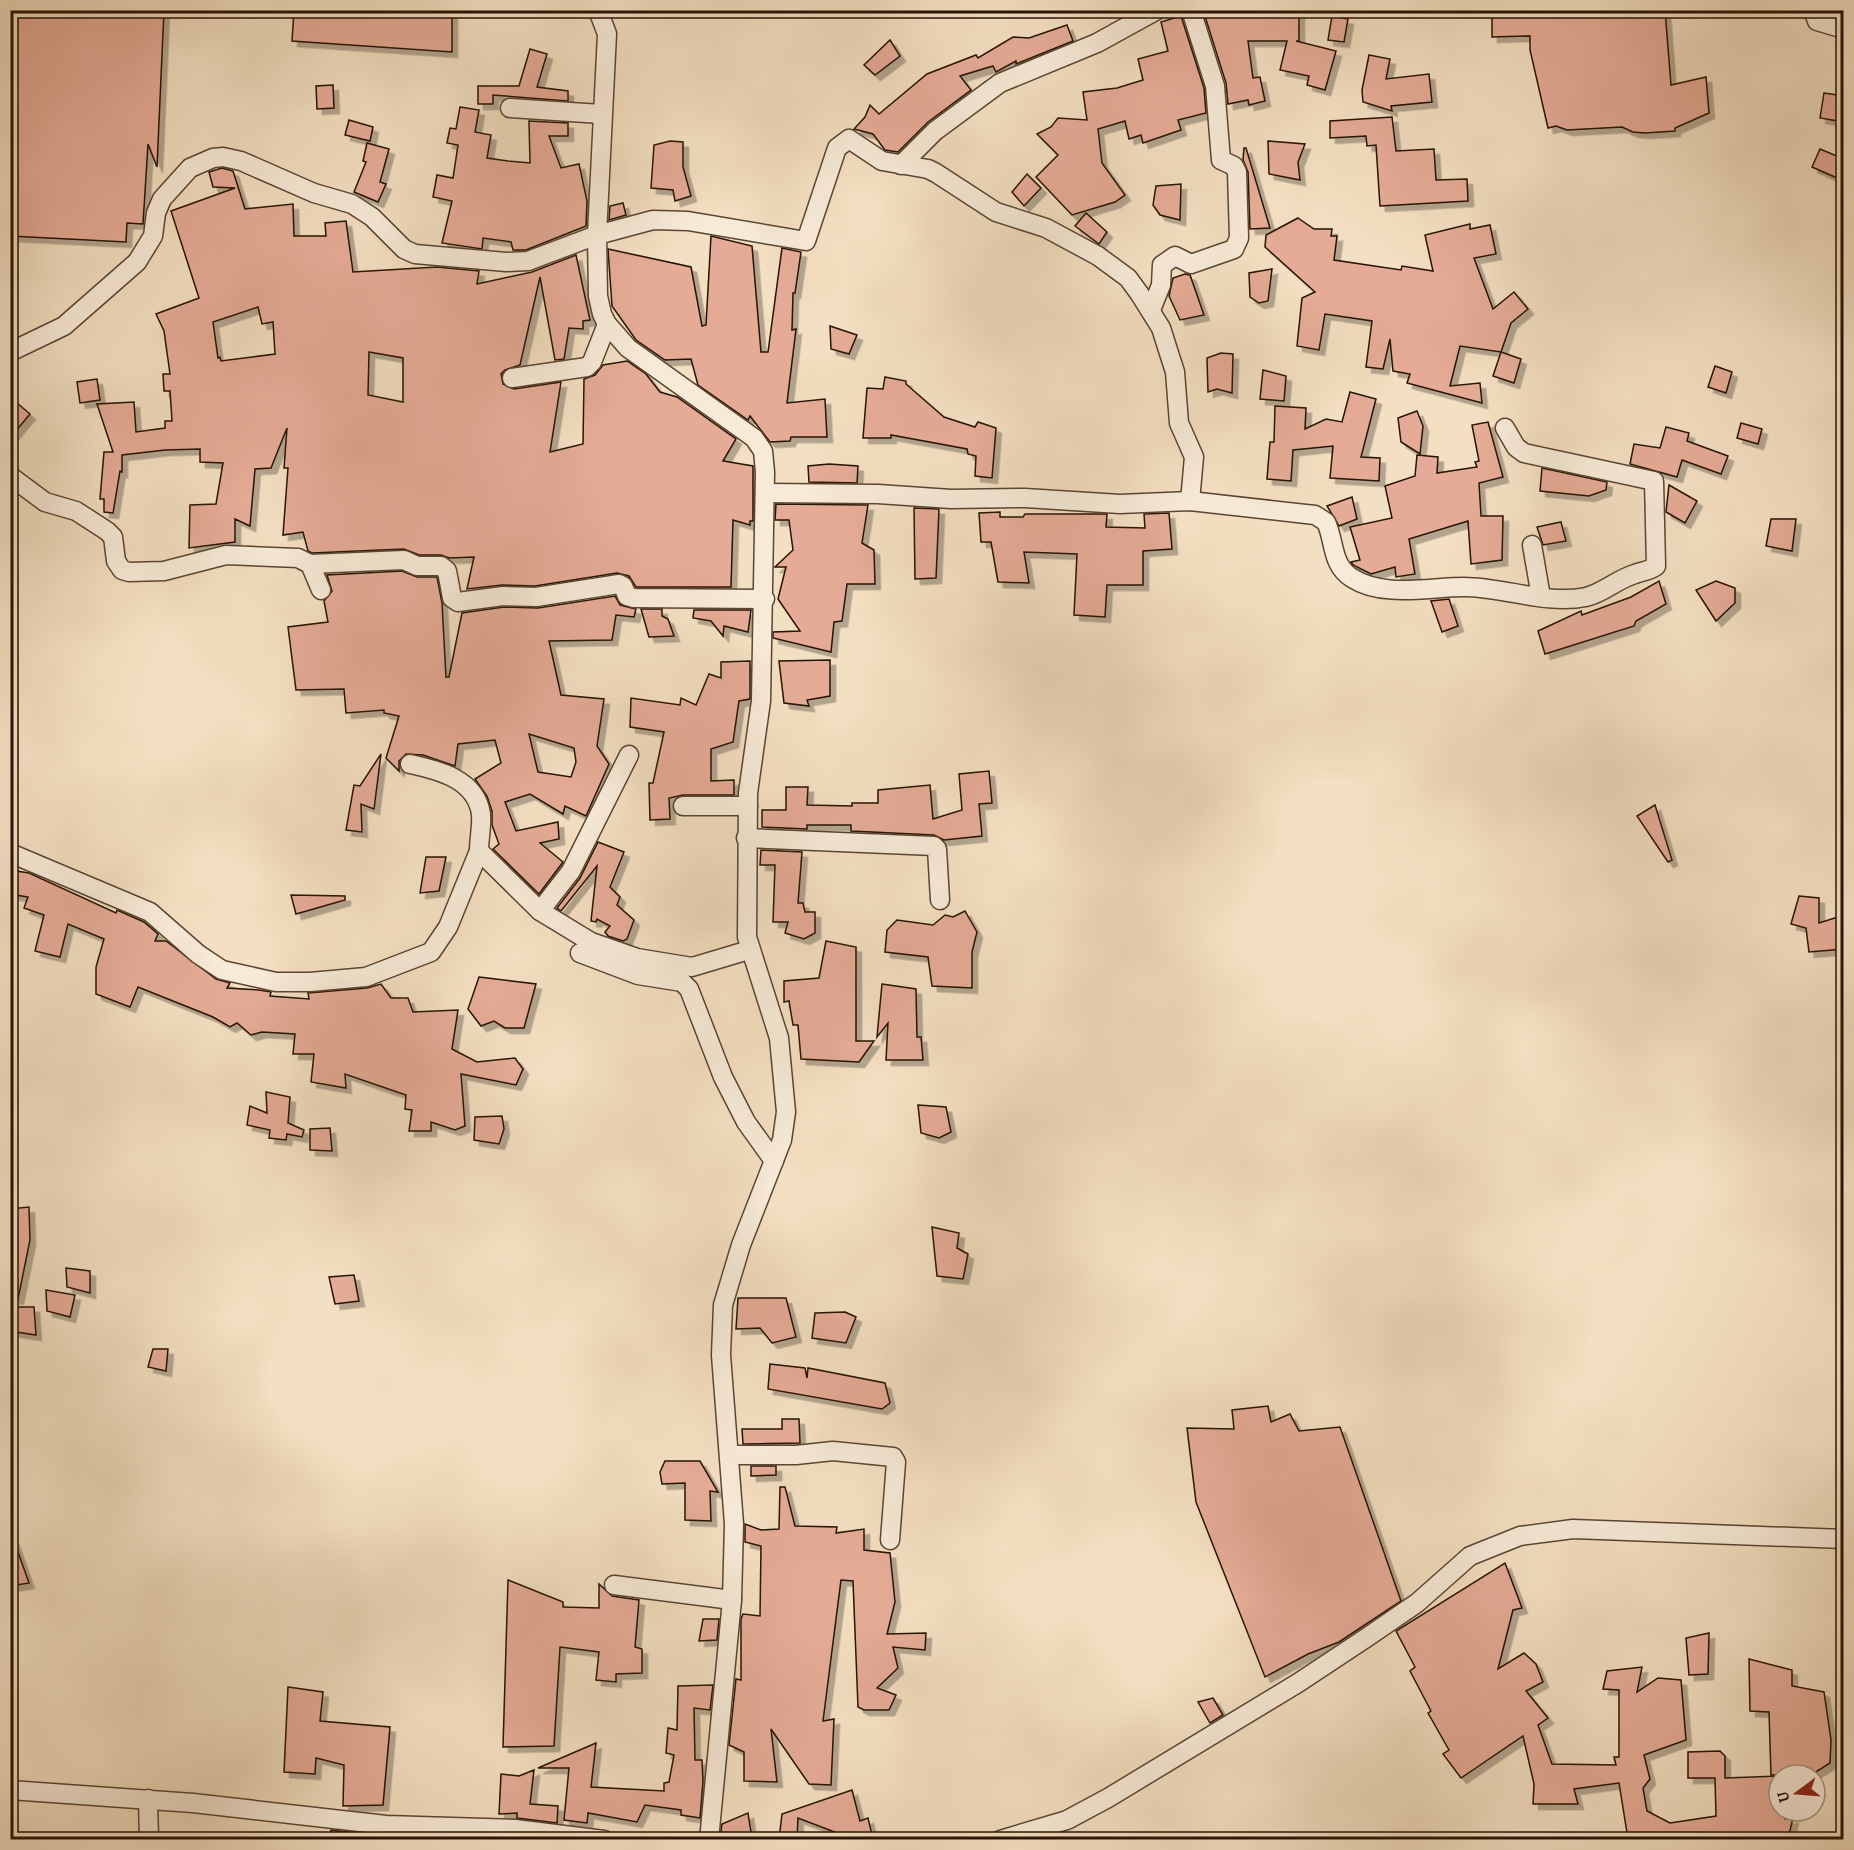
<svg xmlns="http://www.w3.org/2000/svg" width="1854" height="1850" viewBox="0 0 1854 1850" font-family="Alegreya,serif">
<defs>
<filter id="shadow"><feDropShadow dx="5.5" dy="5.5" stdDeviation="0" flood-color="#0004"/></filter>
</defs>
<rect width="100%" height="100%" fill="#f3dfc1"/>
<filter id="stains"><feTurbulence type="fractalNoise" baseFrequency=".00333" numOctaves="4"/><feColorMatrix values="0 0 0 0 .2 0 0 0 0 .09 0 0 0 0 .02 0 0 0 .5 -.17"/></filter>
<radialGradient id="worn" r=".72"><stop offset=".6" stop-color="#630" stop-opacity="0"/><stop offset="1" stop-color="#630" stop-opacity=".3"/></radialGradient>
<g fill="#e5ab96" stroke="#271203" stroke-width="1.5" fill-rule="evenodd" filter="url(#shadow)">
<path d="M10 10H164L157 167 148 144 143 224 127 223 126 242 10 236Z"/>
<path d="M294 10H452V52L292 41Z"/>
<path d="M1203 10 1299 13V41H1296L1336 51 1325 90 1307 85 1309 76 1280 70 1287 41H1248L1253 78 1260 77 1265 101 1249 105 1248 100 1228 104 1226 83Z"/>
<path d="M1492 10H1665L1671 85 1706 77 1709 113 1675 128V131L1645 133 1633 132 1622 127 1567 130 1556 126 1548 128 1530 50V36L1492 37Z"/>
<path d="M1181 16 1204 88 1206 113 1178 120 1181 130 1143 143 1141 135 1129 139 1125 121 1098 129 1102 163 1125 195 1115 202 1072 215 1036 177 1058 155 1037 134 1051 127 1058 118 1087 120 1083 92 1117 88 1143 80 1138 59 1168 51 1161 22Z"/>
<path d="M1332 16 1348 19 1344 42 1328 40Z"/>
<path d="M1067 25 1073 41 1016 64V61L996 72 993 66 960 76 971 90 928 122 898 152 885 150 873 134 854 129 865 117 870 105 879 114 927 74 976 55 978 58 1013 37 1029 38Z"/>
<path d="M890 40 900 56 875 75 864 65Z"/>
<path d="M530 49 547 54 537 87 568 91V101L493 95V104H478V86H519Z"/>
<path d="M1369 55 1390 59 1386 79 1429 74 1432 102 1391 106 1392 111 1363 102 1362 90Z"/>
<path d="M333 85 334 108 317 109 316 86Z"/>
<path d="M1824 93 1844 96V122L1820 118Z"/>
<path d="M460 107 479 110 475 132 491 135 487 158 508 161 530 163 529 121 568 123V136H549L561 168 579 164 587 201 586 226 526 250H513L511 242 483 238 482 249 442 243 452 201 433 197 437 175 453 178 458 145 447 143 450 128 456 129Z"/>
<path d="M1392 117 1396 151 1434 149 1436 180 1467 179 1468 201 1380 206 1376 145 1367 146 1366 136 1330 138V121Z"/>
<path d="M349 120 373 127 370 141 345 135Z"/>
<path d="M670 141 683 142V167L691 196 675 201 673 190 651 188 654 145Z"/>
<path d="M1268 141 1305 144 1298 162 1300 180 1269 174Z"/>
<path d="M367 143 389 149 380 182 386 184 378 202 354 192 366 162 363 161Z"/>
<path d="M1244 148H1246L1270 228 1250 229 1248 172 1243 160Z"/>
<path d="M1820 149 1844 159V181L1812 167Z"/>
<path d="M222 168 233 171 245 209 293 204 294 236H326L325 223 346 221 353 272 437 267 479 271 477 284 532 272 576 255 590 320 583 321V329L569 328 564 359 555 360 540 277 520 365 505 370 501 374 503 384 514 389 561 382 550 452 583 444 584 379 595 375 603 365 627 361 646 374 660 392 677 397 736 439 723 461 753 466V521H750V525L733 520 731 587H636L629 576 617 573 535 586 502 585 467 589 474 557 449 558 441 555H419L404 549 312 553 308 551 303 532 283 535 288 468H284L287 428 271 468 255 469 250 526 235 519V542L189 548 190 505 216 504 223 463 200 462V449L165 450 122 455V472L120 471 113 513 104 512V499H100L104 452H113L97 404 134 402 136 432 165 428V421H172L170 391H164L163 374H170L164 331 156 314 199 298 171 211 235 188 213 187 209 172ZM258 307 262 324 273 322 275 354 221 361 220 357 218 358 213 322ZM369 352 403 358V402L368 395Z"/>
<path d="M1027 174 1041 188 1024 206 1012 192Z"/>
<path d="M1181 184 1180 220 1160 215 1153 205 1156 186Z"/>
<path d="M623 203 626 215 609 220 610 206Z"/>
<path d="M1086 213 1107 232 1099 244 1075 226Z"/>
<path d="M1298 218 1314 229H1332L1331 236H1337L1334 260 1401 270 1402 266 1433 271 1425 235 1470 224V229L1490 225 1496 254 1474 258 1493 309 1514 292 1528 309 1511 323 1501 352 1460 346 1450 386 1480 383 1482 403 1407 383 1410 374 1393 371 1390 339 1383 369 1366 367 1372 321 1325 314 1319 350 1297 346 1302 298 1315 292 1265 247 1266 235Z"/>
<path d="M711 236 752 246 761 352H768L782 248 801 252 795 293H793L792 330 796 329 787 403 825 399 827 437H791L790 441 770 442 750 416 748 420 698 385 691 359 665 360 636 340 612 306 608 249 691 267 702 326 706 325Z"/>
<path d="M1272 269 1268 301 1259 303 1250 297 1249 273Z"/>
<path d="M1185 274 1190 275 1204 315 1180 320 1169 296 1173 278Z"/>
<path d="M830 326 857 335 849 354 831 349Z"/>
<path d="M1501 352 1521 359 1514 383 1493 376Z"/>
<path d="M1221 353 1233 354 1232 393 1217 389 1208 392 1207 358Z"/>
<path d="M1715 366 1732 372 1726 393 1708 387Z"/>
<path d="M1263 370 1286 376 1284 401 1260 399Z"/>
<path d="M885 377 906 381V384L944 417 975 427 978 422 996 428 992 478 975 476 976 456 968 454 967 449 891 435V438H863L867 388 883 389Z"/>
<path d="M97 379 100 400 80 403 77 382Z"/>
<path d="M1350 392 1376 399 1361 457 1380 458 1379 481 1330 478 1333 446 1293 450 1291 481 1267 479 1270 442H1274L1275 406 1306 408 1305 429 1326 419 1342 422Z"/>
<path d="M10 397 30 414 10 438Z"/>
<path d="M1417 411 1423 426 1420 454 1401 442 1398 418Z"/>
<path d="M1488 422 1503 477 1479 483 1481 516H1503L1502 560 1471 564 1468 521 1409 539 1415 574 1396 577 1395 567 1371 574 1353 565 1351 562 1360 560 1350 527 1392 518 1385 486 1415 476 1417 455 1438 457 1437 473 1477 467 1475 462 1479 461 1472 425Z"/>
<path d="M1741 423 1762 429 1758 444 1737 438Z"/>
<path d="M1666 427 1689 433 1687 441 1728 456 1721 474 1682 460 1677 477 1630 464 1634 444 1660 448Z"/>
<path d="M829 464 858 466 857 483 809 482 808 466Z"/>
<path d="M1542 468 1607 482 1606 490 1589 496 1540 491Z"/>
<path d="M1669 485 1697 501 1685 523 1666 512Z"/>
<path d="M1352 497 1357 519 1339 526 1327 506Z"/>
<path d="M776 504 868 505 862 543 874 550 875 584H847L842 621 834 622 831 652 773 638V632L800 631 778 599 786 567H775L793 550 789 520H775Z"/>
<path d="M914 508 939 509 936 578 915 579Z"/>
<path d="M1000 512V517H1023L1025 514H1107L1106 527 1145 528 1144 514 1169 513 1172 549 1143 551V585H1107L1105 617 1074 615 1077 554 1024 552 1029 583 998 582 991 542H981L979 513Z"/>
<path d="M1771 519H1796L1792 551 1766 546Z"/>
<path d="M1561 522 1566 541 1543 545 1537 527Z"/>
<path d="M402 571 417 577H437L442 603 446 677H449L462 613 504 607 538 608 615 596 620 605 636 609 634 617 616 615 612 640 549 641 561 695 604 699 597 746 609 764 586 816 565 806 563 814 530 794 505 802 516 831 558 822 559 839 540 843 563 862 539 894 493 849 499 844 492 825V811L487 796 475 779 501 763 495 740 458 744 455 766 423 755 406 754 399 761V771L386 758 399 716 384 713V710L346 713 344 689 296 690 288 627 328 622 324 601 332 591 327 575ZM529 734 574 748 576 762 571 777 538 772Z"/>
<path d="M1659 581 1666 604 1636 621 1634 626 1545 654 1538 631 1581 611 1582 615 1631 597Z"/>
<path d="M1716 581 1735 588V603L1716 621 1696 590Z"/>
<path d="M1449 599 1458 626 1442 632 1431 601Z"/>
<path d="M641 609H662V616L668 619 674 636 649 637Z"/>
<path d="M694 610H751L748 632 724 626 723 636 711 621 693 618Z"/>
<path d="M830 660V696L807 700 809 706 784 703 779 661Z"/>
<path d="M750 661V699L739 701 733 742 711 749V781L734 780V795H683L669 798 670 819 650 820 649 783H653L664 732 630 727 631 698 680 705 681 698 696 705 709 674 721 678V662Z"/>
<path d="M381 754 374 809 361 804 362 832 346 830 354 785 360 786Z"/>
<path d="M989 771 992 803 979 804 982 836 944 840 934 835 851 831V825H807V829L762 827V810H786V787H808L807 805 852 806V803H878V790L930 785 933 819 962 810 959 774Z"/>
<path d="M1655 805 1672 860 1668 862 1637 816Z"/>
<path d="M598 842 624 852 610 887 620 897 617 905 634 920 627 939 623 941 608 936 605 932 610 926 597 919 596 922 591 921 597 866 561 911 557 908 580 878Z"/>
<path d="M761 850 802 852 798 903H803L805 912H815V933L804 939 785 933 788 922H773L775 865H760Z"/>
<path d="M426 857H446L439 891 420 893Z"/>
<path d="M10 870 29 873 116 913 117 910 144 922 158 934 155 941H166L216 979 230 983 227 988 259 990 271 992 270 996 309 999 308 993 367 988 381 984 391 998H408L413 1012 458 1010 452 1049 477 1062 515 1058 523 1069 516 1085 461 1074 465 1126 455 1130 431 1122V1131H409L412 1110 405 1109 406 1095 345 1074 346 1088 311 1082 314 1054H293L295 1034 262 1032 251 1035 237 1023 230 1027 213 1017 138 987 130 1007 96 994V967L104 939 68 924 60 957 35 951 44 915 24 908 28 897 10 894Z"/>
<path d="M291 895 345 896V900L296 914Z"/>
<path d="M1799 896 1819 898V923L1838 917 1844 949 1809 952 1806 928 1791 924Z"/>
<path d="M965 911 977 932 972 952V988L932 986 928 957 885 952 887 930 897 920 933 925 945 915 953 917Z"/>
<path d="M826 941 856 947V1041H874L859 1062 801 1059 798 1025H793L789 1001 784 1002V981L819 978Z"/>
<path d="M479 977 536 984 524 1028H505L494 1021 481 1026 468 1009Z"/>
<path d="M882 984 916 989 917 1037H921L923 1060H886L888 1023 877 1037Z"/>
<path d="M266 1092 290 1097 288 1123 304 1130 302 1137 287 1134 286 1140 269 1138 270 1130 247 1125 250 1106 267 1113Z"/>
<path d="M918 1105 946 1107 951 1132 939 1138 921 1133Z"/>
<path d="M502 1116 504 1129 499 1144 474 1140 475 1117Z"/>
<path d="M330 1128 332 1151 310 1150V1129Z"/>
<path d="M29 1207 30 1240 18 1299 10 1298V1209Z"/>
<path d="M932 1227 959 1233 957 1248 968 1254 963 1279 937 1276Z"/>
<path d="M66 1268 90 1271V1293L67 1287Z"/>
<path d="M354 1275 359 1301 335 1304 329 1277Z"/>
<path d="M46 1290 75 1295 70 1317 47 1311Z"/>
<path d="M738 1298H786L796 1337 772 1343 760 1328 736 1329Z"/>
<path d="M10 1307H34L36 1335 10 1331Z"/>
<path d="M845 1312 856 1317 846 1343 812 1338 815 1313Z"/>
<path d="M153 1349H168L166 1371 148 1367Z"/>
<path d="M770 1364 805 1368 807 1378 808 1368 885 1383 890 1403 882 1409 768 1389Z"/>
<path d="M1268 1406 1271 1422 1290 1414 1299 1431 1340 1427 1401 1601 1339 1642 1308 1654 1265 1677 1196 1502 1187 1428 1234 1429 1232 1410Z"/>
<path d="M782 1419H799L800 1443 743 1444 742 1429H782Z"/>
<path d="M665 1461H700L718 1492 710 1491 711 1521 685 1520V1483L662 1484 660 1472Z"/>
<path d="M751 1466H776V1475L751 1476Z"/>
<path d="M780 1487H785L795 1526 837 1527 836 1533 864 1529V1550L890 1553 895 1602 887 1634 926 1633 925 1650 893 1647 898 1668 877 1688 896 1695 889 1710H864L858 1707 853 1581 841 1580 823 1721 834 1719 831 1785 809 1784 771 1729 777 1782 744 1781V1752L729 1745 736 1679 741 1680V1619L743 1614 760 1616 761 1546 745 1542V1524L761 1530 779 1529Z"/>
<path d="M10 1538H13L29 1583 10 1586Z"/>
<path d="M1505 1563 1522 1608 1513 1610 1498 1669 1524 1653 1536 1664 1543 1682 1526 1691 1548 1718 1538 1725 1552 1764 1616 1765 1614 1757H1619V1690L1603 1689 1607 1671 1642 1667 1637 1692 1658 1678 1681 1680 1686 1740 1644 1755 1650 1779 1643 1788 1647 1811 1670 1823 1716 1816 1715 1778H1688V1752L1720 1751 1725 1756V1778L1779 1776V1811H1786L1785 1819 1793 1818 1788 1839H1628L1619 1783 1574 1789 1578 1804H1533L1534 1784 1523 1736 1461 1778 1443 1754 1449 1750 1428 1713 1431 1711 1410 1671 1415 1667 1396 1631Z"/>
<path d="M508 1580 563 1602V1607L599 1608V1584L612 1596 639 1600 635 1647 642 1649V1673L616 1674V1682L596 1680 599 1652 560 1647 554 1746 503 1747Z"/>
<path d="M703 1619H719L717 1640 699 1641Z"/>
<path d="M1709 1633 1708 1674 1689 1675 1686 1638Z"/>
<path d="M1749 1659 1792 1670V1686L1824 1692 1831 1740 1830 1763 1811 1775H1771L1769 1712 1750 1711Z"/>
<path d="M713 1685 710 1710 694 1708 695 1760H702L703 1781 700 1818 681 1815V1810L645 1805 637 1822 588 1813 587 1823 564 1820 569 1768H538L596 1743 591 1787 664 1791V1783L669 1782 674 1755 666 1753 668 1728 677 1730 678 1686Z"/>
<path d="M288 1687 323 1692 320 1721 390 1727 383 1805 343 1806 344 1765 316 1758 315 1774 284 1772Z"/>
<path d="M1213 1698 1223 1715 1210 1723 1198 1702Z"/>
<path d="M534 1770 530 1804 558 1806 557 1823 517 1818V1813L499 1814 501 1774 519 1776Z"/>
<path d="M852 1790 860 1821 868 1818 873 1839H853L798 1818 797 1839H779L782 1814Z"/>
<path d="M748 1813 752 1839H720L722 1824Z"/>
<path d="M331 1830 354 1833V1839H331Z"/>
</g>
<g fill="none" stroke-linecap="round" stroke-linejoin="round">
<defs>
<g id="minor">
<path d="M598 10 607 34 597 235 598 296 602 314 607 324 628 348 754 438 763 451 765 472 761 701 748 793 747 937 779 1038 786 1112 782 1140 741 1245 723 1305 721 1355 734 1524 732 1600 709 1840"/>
<path d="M1813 10 1817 21 1844 29"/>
<path d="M510 108 601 114"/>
<path d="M901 165 935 131 1000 83 1097 43 1157 10"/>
<path d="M1151 310 1161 285 1162 265 1175 256 1191 264 1234 249 1239 238 1237 172 1234 166 1221 160 1215 86 1191 10"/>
<path d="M10 352 64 326 137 262 153 236 156 213 162 199 190 168 213 158 223 157 241 161 314 193 352 204 372 217 404 249 415 254 506 262 528 261 597 235 653 220 688 221 806 241 837 148 849 139 882 161 928 169 936 173 996 212 1046 228 1098 256 1128 278 1139 293 1161 328 1175 372 1179 423 1194 457 1190 501"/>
<path d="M512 378 587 367 592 362 607 324"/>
<path d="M10 476 45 502 76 511 107 531 113 537 116 561 122 570 129 572 164 571 226 555 298 558 310 564 321 590"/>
<path d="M765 493 878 494 951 499 1025 498 1120 504 1190 501 1315 515 1326 522C1335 541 1331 565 1352 578 1383 598 1429 587 1464 587 1504 587 1545 605 1586 597 1604 593 1617 579 1635 574 1642 571 1650 571 1656 566L1654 481 1524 453 1516 447 1505 428"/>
<path d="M1532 545 1541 597"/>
<path d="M310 564 404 560 417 566H441L447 571 452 598 458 602 503 596 536 597 619 584 623 586 627 596 634 598 765 599"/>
<path d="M410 764C438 770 476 779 481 814 482 826 479 839 479 851L540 911 591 942 637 958 692 967 749 950"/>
<path d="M683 806H748"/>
<path d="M746 838 934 846 937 849 940 900"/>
<path d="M10 853 150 912 198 954 222 970 276 982H310L366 977 431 952 448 927 479 851"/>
<path d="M540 911 571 871 629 755"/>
<path d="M580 953 638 975 682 982 689 989 723 1077 746 1122 774 1161"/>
<path d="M730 1455H796L833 1451 893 1457 896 1462 890 1540"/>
<path d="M614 1585 732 1600"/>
<path d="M10 1790 193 1803 386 1825 515 1829 604 1840"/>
<path d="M148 1799 149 1840"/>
<path d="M1000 1840 1067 1820 1108 1798 1298 1683 1366 1638 1417 1603 1470 1556 1520 1536 1573 1529 1844 1539"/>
</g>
</defs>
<use href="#minor" stroke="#5a4532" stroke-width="21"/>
<use href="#minor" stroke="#f7ead7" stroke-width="18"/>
</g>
<rect width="1854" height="1850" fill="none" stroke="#f3dfc1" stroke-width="36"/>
<rect x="12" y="12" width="1830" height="1826" fill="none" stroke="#271203" stroke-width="3"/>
<rect x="18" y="18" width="1818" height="1814" fill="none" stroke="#271203" stroke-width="1.5"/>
<g transform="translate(1797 1793) rotate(254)"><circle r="28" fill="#f7ead7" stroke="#a49482" stroke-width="1.5"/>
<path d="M0-4.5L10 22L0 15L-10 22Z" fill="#8f2418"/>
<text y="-9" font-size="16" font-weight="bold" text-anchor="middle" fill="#271203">U</text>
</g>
<rect width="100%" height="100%" filter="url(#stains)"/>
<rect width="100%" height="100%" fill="url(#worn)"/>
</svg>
